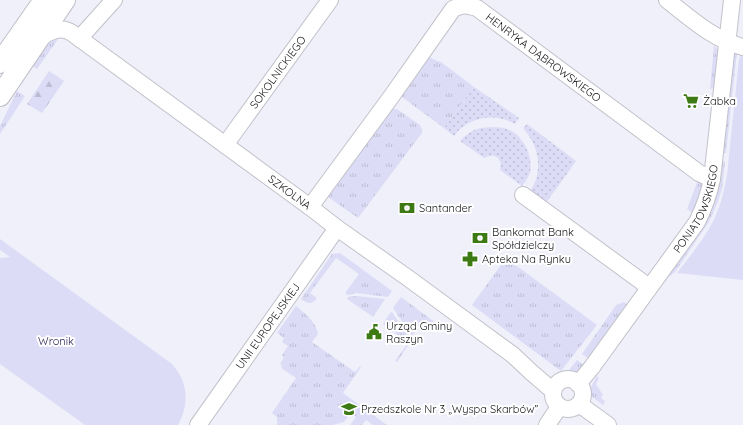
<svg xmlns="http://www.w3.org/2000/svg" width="743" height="425" viewBox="0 0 743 425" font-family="Quicksand,sans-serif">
<defs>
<pattern id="grass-tufts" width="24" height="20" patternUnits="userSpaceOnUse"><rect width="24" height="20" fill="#dddcf7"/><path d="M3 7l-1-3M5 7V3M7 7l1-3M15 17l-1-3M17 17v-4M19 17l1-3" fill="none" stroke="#bdbcd3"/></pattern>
<pattern id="forest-firs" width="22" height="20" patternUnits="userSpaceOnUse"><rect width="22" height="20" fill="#dddcf7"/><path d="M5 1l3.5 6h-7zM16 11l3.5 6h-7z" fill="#bdbcd3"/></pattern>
<pattern id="garden-dots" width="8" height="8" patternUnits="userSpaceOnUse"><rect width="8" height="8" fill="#dddcf7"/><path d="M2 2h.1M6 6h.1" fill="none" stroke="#bdbcd3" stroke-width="1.8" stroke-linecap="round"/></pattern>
</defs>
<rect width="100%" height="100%" fill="#f0f0fa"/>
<g fill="url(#grass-tufts)">
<path d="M61 35 37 69 32 66 51 38Z"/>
<path d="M714 45 718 50 714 88 710 89Z"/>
<path d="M737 52 726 153 721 154 734 53Z"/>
<path d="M427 57C433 58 436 61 441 62L474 87 444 128 402 97 401 92Z"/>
<path d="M17 91 25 96 0 134V126Z"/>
<path d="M392 109H397L420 125 422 129V133L358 218 328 197 329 195Z"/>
<path d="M720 161H724L725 163 722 189 717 204 709 222 675 272 661 283Z"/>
<path d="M698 180 703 186 694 214 687 209Z"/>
<path d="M340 253 392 291 388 297 356 293 348 295 345 293 359 274 336 258 310 293 317 298C312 305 308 304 301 299L332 254Z"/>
<path d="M506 258 597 325 561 371 472 305Z"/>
<path d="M356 296 385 299 373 317 347 299 348 297Z"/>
<path d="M401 297 436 323 432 328 427 331 420 325 412 336 393 308Z"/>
<path d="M624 302 627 304 628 306 589 359 582 354 616 305Z"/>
<path d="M296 306C305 313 316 322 318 334L312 342 355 372 360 366 361 367 343 393 387 425H373L366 420 362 425H350L356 417 351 413 344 422 336 424 334 425H277V417L272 413 296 378 281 368 282 366 280 364 284 357 282 355 288 346 282 342 284 338 277 333Z"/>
<path d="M392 312 411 341 397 362 395 361 408 343 383 324 390 313Z"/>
<path d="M577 360 585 366C579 372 574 375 565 375Z"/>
<path d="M597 376 599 378 596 384 603 395 601 398 605 401 603 405 591 396C589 388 593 383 597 376Z"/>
</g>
<path fill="url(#forest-firs)" d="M49 71 64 81 42 113 27 104Z"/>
<g fill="#dddcf7">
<path d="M741 55H743V280L677 273C689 257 702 242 711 225 720 209 724 192 727 175L739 59Z"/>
<path d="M0 239 172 364C188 382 190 403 178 425H85L0 364V258L10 257 0 250Z"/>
</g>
<g fill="url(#garden-dots)">
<path d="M474 87 519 118 515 124C494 112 468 117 454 136L444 128Z"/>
<path d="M527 124 576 161 546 203 530 191C542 175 540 152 529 136 527 133 525 131 523 128Z"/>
<path d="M491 127C499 127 508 128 515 133 526 142 533 159 530 173 528 178 525 182 522 186L500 170C503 158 495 152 484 158L460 141C471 130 476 128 491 127Z"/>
</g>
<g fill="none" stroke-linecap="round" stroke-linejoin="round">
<defs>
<g id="minor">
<path d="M667 0C690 18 714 40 743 47"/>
<path d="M80 39 86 31 114 0"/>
<path id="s1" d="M38 40C48 32 60 25 72 33L310 207 337 228 408 278 513 355 531 372 553 391"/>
<path id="s2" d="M225 145 238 127 330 0"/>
<path d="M523 195 649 287"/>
<path id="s3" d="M310 207 391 97 453 9C463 4 466 5 477 8L699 173 712 179"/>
<circle cx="568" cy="394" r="15"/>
<path id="s4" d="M578 384 592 367 697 222C704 208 709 194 712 179L732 0"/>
<path d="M579 404 608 425"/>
<path id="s5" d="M198 425 337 228"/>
<path d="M547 425 559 407"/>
</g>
<g id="major">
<path d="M0 63 44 0"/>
<path d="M0 96 65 0"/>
</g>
</defs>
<use href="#minor" stroke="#c1c1ca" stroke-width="18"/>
<use href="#major" stroke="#c1c1ca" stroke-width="22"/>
<use href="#minor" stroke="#fff" stroke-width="16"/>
<use href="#major" stroke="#fff" stroke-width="20"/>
</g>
<defs>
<symbol id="supermarket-bare" viewBox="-9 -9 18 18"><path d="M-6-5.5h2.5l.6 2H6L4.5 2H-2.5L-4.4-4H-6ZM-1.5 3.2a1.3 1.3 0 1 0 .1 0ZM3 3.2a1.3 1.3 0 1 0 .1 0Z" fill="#3e7a14" stroke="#fff" stroke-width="2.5" paint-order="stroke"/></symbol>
<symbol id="bank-bare" viewBox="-9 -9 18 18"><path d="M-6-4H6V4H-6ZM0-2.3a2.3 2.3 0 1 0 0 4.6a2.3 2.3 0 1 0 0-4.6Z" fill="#3e7a14" stroke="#fff" stroke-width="2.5" paint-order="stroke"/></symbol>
<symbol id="pharmacy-bare" viewBox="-9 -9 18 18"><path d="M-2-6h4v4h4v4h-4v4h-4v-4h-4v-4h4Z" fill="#3e7a14" stroke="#fff" stroke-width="2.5" paint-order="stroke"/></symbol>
<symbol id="civic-bare" viewBox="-9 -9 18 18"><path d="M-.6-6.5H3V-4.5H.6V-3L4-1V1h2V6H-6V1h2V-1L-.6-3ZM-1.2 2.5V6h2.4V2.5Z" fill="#3e7a14" stroke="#fff" stroke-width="2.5" paint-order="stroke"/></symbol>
<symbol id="school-bare" viewBox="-9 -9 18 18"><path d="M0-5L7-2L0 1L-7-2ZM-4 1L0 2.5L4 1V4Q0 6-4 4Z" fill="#3e7a14" stroke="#fff" stroke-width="2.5" paint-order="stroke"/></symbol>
</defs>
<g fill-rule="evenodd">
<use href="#supermarket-bare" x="680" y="90" width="22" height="22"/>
<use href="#bank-bare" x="396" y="197" width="22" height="22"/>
<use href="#bank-bare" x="469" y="227" width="22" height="22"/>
<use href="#pharmacy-bare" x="459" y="248" width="22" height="22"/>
<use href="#civic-bare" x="363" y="321" width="22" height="22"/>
<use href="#school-bare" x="338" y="398" width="22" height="22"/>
</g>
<g text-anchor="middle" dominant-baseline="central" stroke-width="4" stroke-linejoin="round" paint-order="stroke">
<g font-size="11" fill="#17171b" stroke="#fff">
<text stroke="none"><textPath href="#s3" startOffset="352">HENRYKA DĄBROWSKIEGO</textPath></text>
<text stroke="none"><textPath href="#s2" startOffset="90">SOKOLNICKIEGO</textPath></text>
<text stroke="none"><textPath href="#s1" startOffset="307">SZKOLNA</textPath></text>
<text stroke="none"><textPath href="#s4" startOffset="213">PONIATOWSKIEGO</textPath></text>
<text stroke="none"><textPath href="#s5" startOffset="121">UNII EUROPEJSKIEJ</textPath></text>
</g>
<g font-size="11" fill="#17171b" stroke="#fff" text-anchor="start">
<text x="703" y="101">Żabka</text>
<text x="419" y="208">Santander</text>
<text x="492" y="232">Bankomat Bank<tspan x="492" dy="13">Spółdzielczy</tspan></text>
<text x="482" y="259">Apteka Na Rynku</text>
<text x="386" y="326">Urząd Gminy<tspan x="386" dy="13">Raszyn</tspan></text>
<text x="361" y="409">Przedszkole Nr 3 „Wyspa Skarbów”</text>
</g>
<g font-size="11" fill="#2d2756" stroke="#fff">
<text x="56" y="341">Wronik</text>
</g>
</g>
</svg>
